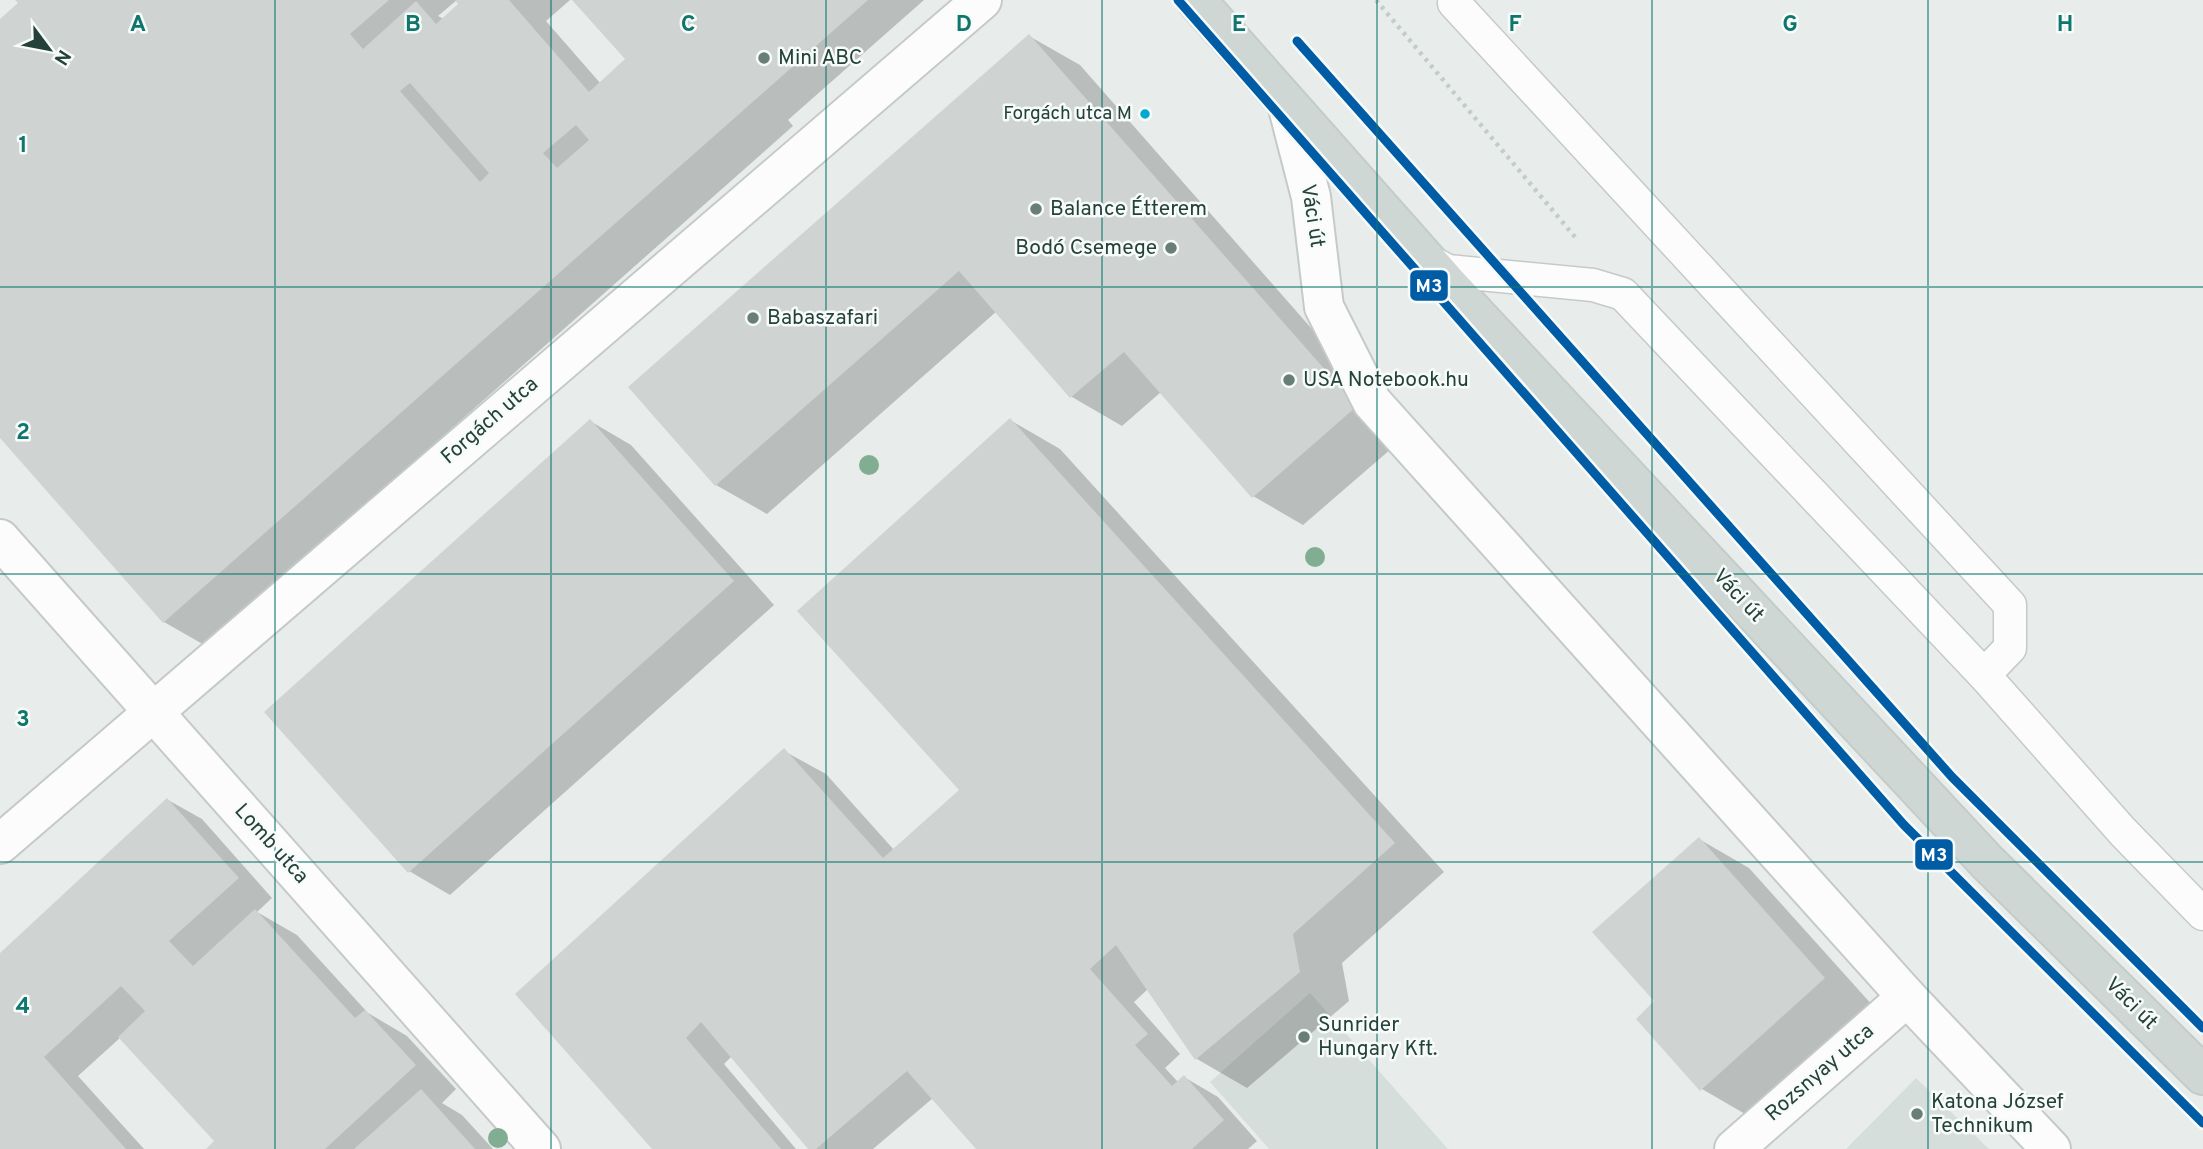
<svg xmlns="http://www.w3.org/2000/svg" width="2203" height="1149" viewBox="0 0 2203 1149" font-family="Overpass,sans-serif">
<rect width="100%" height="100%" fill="#e8edeb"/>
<g fill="#d6dedb">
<path d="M1310 993 1448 1149H1269L1241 1117 1210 1082Z"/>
<path d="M1916 1078 1989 1149H1846Z"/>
</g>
<g fill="#0003">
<path d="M18 0H457L438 16 444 19 461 4 457 0H570L546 21 601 84 628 60 575 0H924L788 120 793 126 206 646 164 622 0 436V21L20 4Z"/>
<path d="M1029 36 1080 65 1406 436 1303 525 1253 496 1161 392 1122 426 1072 397 997 311 767 514 716 485 630 387Z"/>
<path d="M1010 420 1060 449 1444 872 1342 963 1349 1001 1247 1088 1197 1059 1148 989 1134 1002 1180 1054 1165 1068 1178 1082 1184 1077 1218 1097 1257 1141 1248 1149H978L933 1098 873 1149H811L732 1056 724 1064 796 1149H654L613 1101 784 751 826 774 895 851 961 790Z"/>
<path d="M590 421 631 445 774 605 450 895 409 871Z"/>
<path d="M168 800 202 819 272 898 257 912 297 935 368 1013 407 1036 456 1089 442 1103 462 1115 493 1149H208L217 1141 121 1037 78 1076 144 1149H0V955Z"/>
<path d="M1699 839 1749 868 1874 1007 1752 1118 1702 1089 1657 1001Z"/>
</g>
<g fill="#cfd4d2" fill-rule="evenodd">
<path d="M15 0H389L350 34 363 49 416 1 436 24 458 4 455 0H509L589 92 625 59 572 0H868L163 623 0 438V19L18 3ZM410 83 489 173 480 182 400 91ZM576 125 589 140 557 168 543 153Z"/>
<path d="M1029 34 1357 406 1252 498 1124 352 1070 398 959 271 715 486 628 387Z"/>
<path d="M1010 418 1395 843 1293 934 1300 972 1195 1060 1116 945 1090 969 1148 1034 1135 1045 1172 1086 1184 1075 1224 1120 1192 1149H976L907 1071 816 1149H808L701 1022 686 1038 781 1149H652L515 994 784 748 883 858 959 790 797 611Z"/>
<path d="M590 419 734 581 408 873 264 712Z"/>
<path d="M167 798 239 878 169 941 193 966 255 909 355 1018 365 1010 416 1065 325 1149H206L214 1141 118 1037 145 1011 121 986 44 1057 126 1149H0V953Z"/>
<path d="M1699 837 1825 978 1700 1091 1636 1019 1654 1001 1592 932Z"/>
<path d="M421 1089 475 1149H354Z"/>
</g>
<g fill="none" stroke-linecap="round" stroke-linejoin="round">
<defs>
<g id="lane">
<path d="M1454 3 2010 605V648L1984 675"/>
<path d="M1425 259 1448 271 1593 285 1623 294 1984 675 2123 832 2203 914"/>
</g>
<g id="street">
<path d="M1287 104 1311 197 1324 307 1372 402 1907 997 2051 1149"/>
<path d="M0 539 541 1149"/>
<path d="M0 844 982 0"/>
<path d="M1734 1149 1907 997"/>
</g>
<path id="primary" d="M1196 0 1451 288 1987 862 2203 1075"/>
</defs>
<use href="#lane" stroke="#c5cac8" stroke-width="35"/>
<use href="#street" stroke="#c5cac8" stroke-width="42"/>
<use href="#primary" stroke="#c3ccc9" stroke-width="42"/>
<path stroke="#c3ccca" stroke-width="4.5" stroke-dasharray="3.5 5" stroke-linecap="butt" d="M1376 0 1575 237"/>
<use href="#lane" stroke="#fcfcfc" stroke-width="32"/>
<use href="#street" stroke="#fcfcfc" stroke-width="38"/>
<use href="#primary" stroke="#cfd7d5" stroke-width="38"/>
<defs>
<g id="metro-1">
<path d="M1178 0 1904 825 2203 1123"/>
<path d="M1297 41 1952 777 2203 1028"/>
</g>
</defs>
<use href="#metro-1" stroke="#f7fbf9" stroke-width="14"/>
<use href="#metro-1" stroke="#005ca5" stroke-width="9"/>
</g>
<g fill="#81ae93">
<circle cx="869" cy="465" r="10"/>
<circle cx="1315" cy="557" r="10"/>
<circle cx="498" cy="1138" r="10"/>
</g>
<path fill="none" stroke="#0f766e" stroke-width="2" stroke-opacity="0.55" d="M275 0V1149M551 0V1149M826 0V1149M1102 0V1149M1377 0V1149M1652 0V1149M1928 0V1149M0 287H2203M0 574H2203M0 862H2203"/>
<g fill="#697e78" stroke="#f7fbf9" stroke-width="2.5">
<circle cx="764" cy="58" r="7"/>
<circle cx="1036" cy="209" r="7"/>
<circle cx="1171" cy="248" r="7"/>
<circle cx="753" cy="318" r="7"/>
<circle cx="1289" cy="380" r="7"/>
<circle cx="1304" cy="1037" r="7"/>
<circle cx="1917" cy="1114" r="7"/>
</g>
<circle fill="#00a9ce" stroke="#f7fbf9" stroke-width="2.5" cx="1145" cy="114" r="6"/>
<g text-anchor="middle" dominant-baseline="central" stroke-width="5" stroke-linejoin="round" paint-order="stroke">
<g font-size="19" fill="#24423a" stroke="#f7fbf9" text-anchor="end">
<text x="1132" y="114">Forgách utca M</text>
</g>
<g font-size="21" fill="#24423a" stroke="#f7fbf9" text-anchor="start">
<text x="778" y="58">Mini ABC</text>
<text x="1050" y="209">Balance Étterem</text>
<text x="1157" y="248" text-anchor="end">Bodó Csemege</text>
<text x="767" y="318">Babaszafari</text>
<text x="1303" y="380">USA Notebook.hu</text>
<text x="1318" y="1025">Sunrider<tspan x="1318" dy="24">Hungary Kft.</tspan></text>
<text x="1931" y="1102">Katona József<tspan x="1931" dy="24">Technikum</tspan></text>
</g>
<g font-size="21" fill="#24423a" stroke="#f7fbf9">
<text transform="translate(1312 216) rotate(81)">Váci út</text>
<text transform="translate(490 421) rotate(-41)">Forgách utca</text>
<text transform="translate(1738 596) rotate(47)">Váci út</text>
<text transform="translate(271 844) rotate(48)">Lomb utca</text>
<text transform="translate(2131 1004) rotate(45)">Váci út</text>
<text transform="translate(1820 1073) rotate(-41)">Rozsnyay utca</text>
</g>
</g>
<g font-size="23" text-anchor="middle" font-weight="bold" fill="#0f766e" stroke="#f7fbf9" stroke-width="5" stroke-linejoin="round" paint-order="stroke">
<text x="138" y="31">A</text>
<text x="413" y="31">B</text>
<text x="688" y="31">C</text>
<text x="964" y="31">D</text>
<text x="1239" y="31">E</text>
<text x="1515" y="31">F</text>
<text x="1790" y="31">G</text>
<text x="2065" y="31">H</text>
<text x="23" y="152">1</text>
<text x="23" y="439">2</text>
<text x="23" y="726">3</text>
<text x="23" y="1013">4</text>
</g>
<g stroke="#f7fbf9" stroke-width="2.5">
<rect x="1409" y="269" width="40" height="33" rx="7" fill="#005ca5"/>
<rect x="1914" y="838" width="40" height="33" rx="7" fill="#005ca5"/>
</g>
<g font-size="19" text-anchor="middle" font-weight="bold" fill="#fff">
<text x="1429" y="292">M3</text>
<text x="1934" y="861">M3</text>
</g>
<g transform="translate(49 49) rotate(122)" stroke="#f7fbf9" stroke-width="5" paint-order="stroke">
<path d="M0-5L12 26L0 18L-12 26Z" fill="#24423a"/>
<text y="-10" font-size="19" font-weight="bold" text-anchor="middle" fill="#24423a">N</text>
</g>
</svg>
